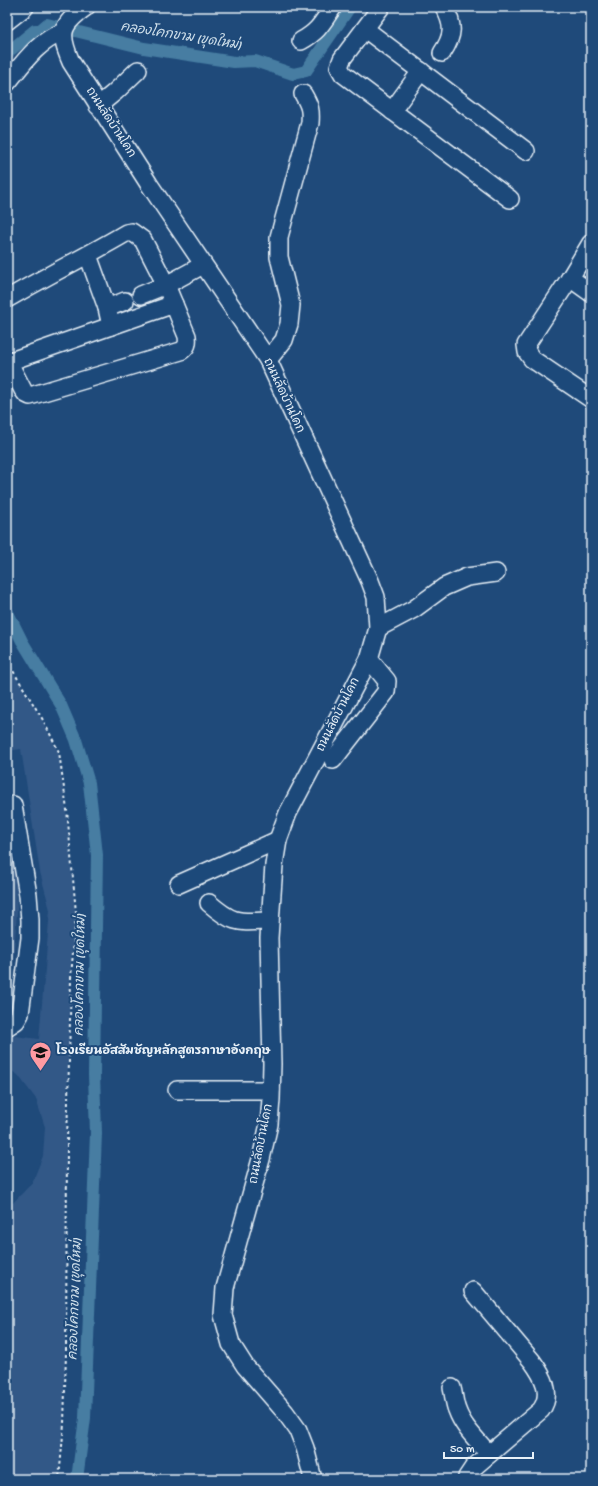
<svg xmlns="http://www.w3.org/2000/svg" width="598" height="1486" viewBox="0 0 598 1486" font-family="'Gochi Hand','Playpen Sans Thai',sans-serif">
<rect width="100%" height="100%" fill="#1f4a7a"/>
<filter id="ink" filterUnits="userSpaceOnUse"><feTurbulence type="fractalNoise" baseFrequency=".025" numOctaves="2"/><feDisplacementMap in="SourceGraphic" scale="8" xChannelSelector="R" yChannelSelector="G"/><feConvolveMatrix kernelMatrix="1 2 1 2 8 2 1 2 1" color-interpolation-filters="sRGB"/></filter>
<g filter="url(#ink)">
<g fill="#325887">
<path d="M7 663 42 720 58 752 66 810 75 913 70 977 66 1142 65 1352 63 1423 58 1479H7V1207L10 1206 32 1183 43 1156 45 1127 36 1099 18 1075 7 1068V1035L39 1039 50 910 40 872 21 749 7 751Z"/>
<path d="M7 792 10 805 16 855 17 912 14 951 7 989Z"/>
</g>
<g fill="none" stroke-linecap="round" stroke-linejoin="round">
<g stroke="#467da2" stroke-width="12">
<path d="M7 53 35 30H40L47 24 144 48 234 62 255 61 293 74 306 71 350 7"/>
<path d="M7 611 22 641 61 705 76 740 89 783 97 855 94 1075 96 1133 85 1418 77 1479"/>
</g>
<defs>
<g id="minor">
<path d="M86 7C60 25 59 34 71 62L149 184 268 360 370 581 376 597 378 628 369 659 288 813 278 840 274 865 269 938 272 1064 271 1099 269 1124 261 1159 225 1288 223 1315 231 1344 245 1366 285 1412 298 1430 305 1448 313 1479"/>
<path d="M381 7 342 59 339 67 343 74 510 199"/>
<path d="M7 21 25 7"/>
<path d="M365 29 526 151"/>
<path d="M301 41C319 31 322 23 333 7"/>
<path d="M442 53C454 35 454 25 444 7"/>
<path d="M7 83C24 62 37 42 63 32"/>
<path d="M98 106 115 92 138 70"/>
<path d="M392 111 421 71"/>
<path d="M591 243 570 278 526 345 527 352 532 359 591 399"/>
<path d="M88 255 107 308 111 326"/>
<path d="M570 278 591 293"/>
<path d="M141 295 166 285 203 265"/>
<path d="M7 299C46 276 87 256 126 233L132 232 143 240 166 285 187 336C188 344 187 347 181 351L30 396 26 394 23 390 7 359"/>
<path d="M107 308 125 301"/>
<path d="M268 360 284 340 289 324 291 305 279 257V237L310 123C311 110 310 106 303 94"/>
<path d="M8 362 174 304"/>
<path d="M378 628 414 609 444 587 467 577 496 573"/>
<path d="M333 760 386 692 387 681 369 659"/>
<path d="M179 884 278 840"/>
<path d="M209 903C234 925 239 922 270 921"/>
<path d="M7 1027 16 1021 20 1014 30 938V920L28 895 13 805"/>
<path d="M177 1090H271"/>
<path d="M452 1388C454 1395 454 1403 457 1410 463 1427 477 1440 489 1454"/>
<path d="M467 1479V1477L473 1468 541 1410C553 1393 543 1376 532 1361L473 1291"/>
</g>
</defs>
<use href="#minor" stroke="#e8f1f8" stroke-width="20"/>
<path stroke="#e8f1f8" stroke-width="2" stroke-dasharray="3 3" stroke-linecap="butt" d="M7 661 43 720 59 752 67 810 76 913 71 978 67 1142 66 1352 64 1424 59 1479"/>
<use href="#minor" stroke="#1f4a7a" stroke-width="17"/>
</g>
</g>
<defs>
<symbol id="school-pin" viewBox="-11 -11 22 30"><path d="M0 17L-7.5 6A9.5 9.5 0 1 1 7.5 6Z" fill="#ff9aa2" stroke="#1f4a7a"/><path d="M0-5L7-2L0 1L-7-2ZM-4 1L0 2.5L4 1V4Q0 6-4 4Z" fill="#111"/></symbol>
</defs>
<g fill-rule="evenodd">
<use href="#school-pin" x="28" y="1040" width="25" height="34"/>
</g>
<g text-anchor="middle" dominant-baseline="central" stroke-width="4" stroke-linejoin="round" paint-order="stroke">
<g font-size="12" fill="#e8f1f8" stroke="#1f4a7a">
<text transform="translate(110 123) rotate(57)">ถนนลัดบ้านโคก</text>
<text transform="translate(283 396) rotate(65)">ถนนลัดบ้านโคก</text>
<text transform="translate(339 715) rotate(-63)">ถนนลัดบ้านโคก</text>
<text transform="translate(262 1144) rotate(-79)">ถนนลัดบ้านโคก</text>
</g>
<g font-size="12" font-weight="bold" fill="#e8f1f8" stroke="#1f4a7a" text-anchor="start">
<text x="56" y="1052">โรงเรียนอัสสัมชัญหลักสูตรภาษาอังกฤษ</text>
</g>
<g font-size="13" font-style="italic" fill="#d0e0eb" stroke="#1f4a7a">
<text transform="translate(181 37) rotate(9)">คลองโคกขาม (ขุดใหม่)</text>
<text transform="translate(81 975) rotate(-89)">คลองโคกขาม (ขุดใหม่)</text>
<text transform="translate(76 1299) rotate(-88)">คลองโคกขาม (ขุดใหม่)</text>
</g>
</g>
<rect width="598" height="1486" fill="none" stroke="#1f4a7a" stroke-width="24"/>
<rect x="12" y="12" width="574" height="1462" fill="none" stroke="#e8f1f8" stroke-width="1.5" filter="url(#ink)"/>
<path d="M444 1452v6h89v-6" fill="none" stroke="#e8f1f8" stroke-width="2"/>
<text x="450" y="1452" font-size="12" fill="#e8f1f8" stroke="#1f4a7a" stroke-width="3" paint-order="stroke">50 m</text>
</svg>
